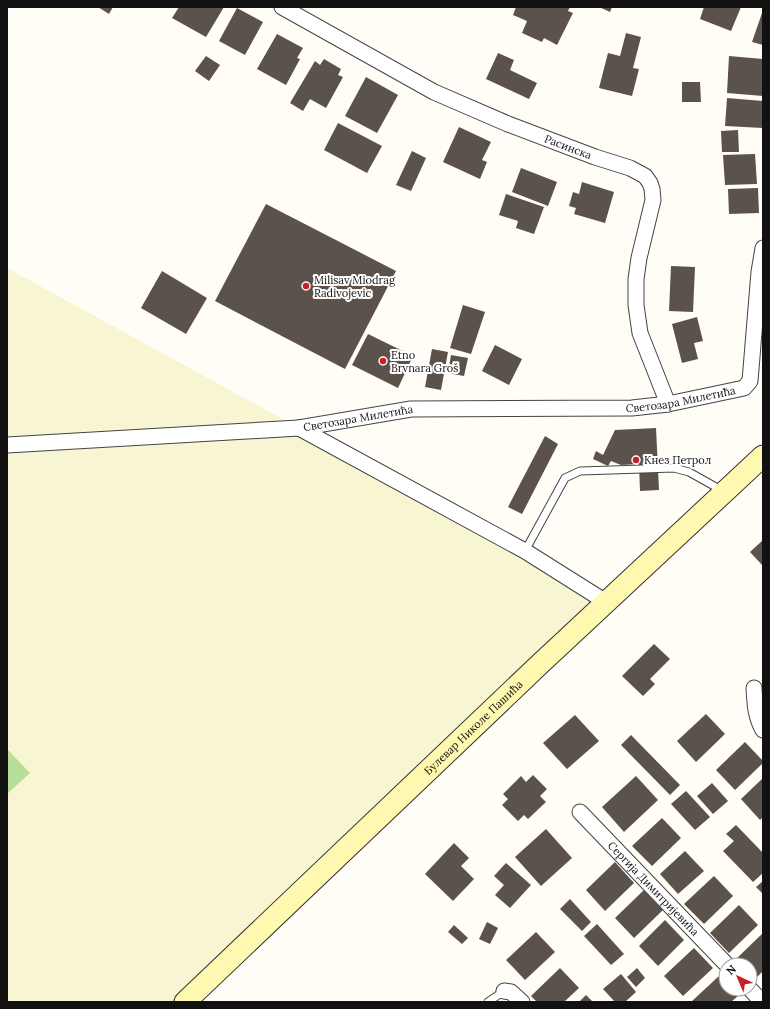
<svg xmlns="http://www.w3.org/2000/svg" width="770" height="1009" viewBox="0 0 770 1009" font-family="Lora,serif">
<rect width="100%" height="100%" fill="#fffdf5"/>
<path fill="#f8f5d2" d="M7 268 299 428 606 602 183 1002H7Z"/>
<path fill="#b7df99" d="M7 749 30 773 7 794Z"/>
<g fill="#5b524c">
<path d="M98 7H113L109 14Z"/>
<path d="M179 7H224L206 37 172 18Z"/>
<path d="M516 7H570L568 11 573 13 557 45 544 38 542 42 522 33 527 21 513 15Z"/>
<path d="M599 7H612L610 12Z"/>
<path d="M704 7H741L731 31 700 19Z"/>
<path d="M237 8 263 22 245 55 219 41Z"/>
<path d="M763 10V45L752 42Z"/>
<path d="M626 33 641 37 633 68 639 69 632 96 599 88 608 53 620 56Z"/>
<path d="M277 34 303 48 297 58 300 59 286 85 257 69Z"/>
<path d="M498 53 514 60 510 70 537 83 529 99 486 79Z"/>
<path d="M206 56 220 65 209 81 195 71Z"/>
<path d="M729 56 763 59V96L727 93Z"/>
<path d="M324 59 341 69 338 75 343 77 326 108 310 99 303 111 290 103 315 61 320 65Z"/>
<path d="M366 77 398 95 377 133 345 116Z"/>
<path d="M682 82H700L701 102H682Z"/>
<path d="M727 98 763 101V128L725 126Z"/>
<path d="M338 123 382 146 367 173 324 150Z"/>
<path d="M459 127 491 142 482 160 487 162 480 179 443 162Z"/>
<path d="M738 130 739 152H722L721 131Z"/>
<path d="M412 151 426 158 411 191 396 185Z"/>
<path d="M755 154 757 184 725 185 723 155Z"/>
<path d="M521 168 557 182 548 206 512 192Z"/>
<path d="M582 182 614 192 605 223 574 214 576 208 569 206 573 192 579 194Z"/>
<path d="M758 188 759 213 729 214 728 189Z"/>
<path d="M506 194 544 207 534 234 516 228 518 221 499 215Z"/>
<path d="M266 204 396 271 345 369 215 301Z"/>
<path d="M671 266 695 267 693 312 669 311Z"/>
<path d="M162 271 207 298 186 334 141 308Z"/>
<path d="M463 305 485 312 471 354 450 348Z"/>
<path d="M697 317 703 341 694 343 698 359 682 363 672 324Z"/>
<path d="M368 334 413 356 398 388 352 365Z"/>
<path d="M495 345 522 359 509 385 482 371Z"/>
<path d="M432 349 448 352 441 390 425 387Z"/>
<path d="M451 355 468 358 464 376 448 373Z"/>
<path d="M656 428 659 490 640 491 639 464 621 465 611 461 608 466 593 459 596 451 603 455 615 430Z"/>
<path d="M545 436 558 444 522 514 508 507Z"/>
<path d="M763 540V566L750 552Z"/>
<path d="M654 644 670 659 650 679 655 684 643 696 622 676Z"/>
<path d="M706 714 725 734 696 762 677 741Z"/>
<path d="M575 715 599 741 567 769 543 743Z"/>
<path d="M631 735 680 785 670 795 621 745Z"/>
<path d="M745 742 763 761V763L735 790 716 770Z"/>
<path d="M533 775 547 789 540 796 546 802 528 819 524 815 518 821 502 805 508 799 503 794 521 776 526 782Z"/>
<path d="M636 776 658 800 624 832 602 807Z"/>
<path d="M763 778V817L760 820 741 799Z"/>
<path d="M712 783 728 801 713 814 697 796Z"/>
<path d="M686 791 710 817 695 830 671 804Z"/>
<path d="M662 818 681 838 652 866 632 846Z"/>
<path d="M736 825 763 853V873L753 882 723 851 734 841 726 834Z"/>
<path d="M546 829 572 858 541 886 515 857Z"/>
<path d="M454 843 469 858 461 866 474 879 453 901 425 874Z"/>
<path d="M685 851 704 871 678 894 660 874Z"/>
<path d="M615 862 634 883 605 911 586 890Z"/>
<path d="M506 863 531 885 510 908 495 895 504 885 494 876Z"/>
<path d="M714 876 733 896 704 924 684 904Z"/>
<path d="M763 881V894L756 887Z"/>
<path d="M644 890 663 910 634 938 615 918Z"/>
<path d="M570 899 591 922 582 931 560 909Z"/>
<path d="M739 905 758 925 729 953 710 933Z"/>
<path d="M665 920 684 940 658 966 639 946Z"/>
<path d="M487 922 498 928 490 944 479 939Z"/>
<path d="M597 924 624 954 611 965 584 936Z"/>
<path d="M454 925 468 938 462 944 448 932Z"/>
<path d="M536 932 555 952 525 980 506 960Z"/>
<path d="M763 933V971L754 980 750 976V965H740L735 960Z"/>
<path d="M694 948 713 968 683 996 664 976Z"/>
<path d="M560 968 579 988 564 1002H537L531 996Z"/>
<path d="M637 968 645 978 636 987 627 977Z"/>
<path d="M621 974 636 992 625 1002H615L603 989Z"/>
<path d="M720 975 726 981V989H733L739 995 731 1002H691Z"/>
<path d="M586 995 593 1002H579Z"/>
</g>
<g fill="none" stroke-linecap="round" stroke-linejoin="round">
<defs>
<g id="lane">
<path d="M525 551 565 478 580 471 674 468 689 472 723 491"/>
<path d="M488 1002 504 991"/>
</g>
<g id="street">
<path id="s1" d="M282 7 434 92 508 124 595 157 630 168 645 176 650 183 652 189 653 200 639 258 636 279V305L640 333 668 404"/>
<path d="M7 445 299 428"/>
<path id="s2" d="M606 602 525 551 299 428 411 409 632 408 668 404 744 388 750 381 759 272 763 248"/>
<path d="M754 688C755 703 755 716 763 730"/>
<path id="s3" d="M580 812 727 965"/>
<path d="M750 989 762 1002"/>
<path d="M504 991 511 992 522 1002"/>
</g>
<g id="secondary">
<path id="s4" d="M185 1002 541 663 763 456"/>
</g>
</defs>
<use href="#lane" stroke="#444" stroke-width="9"/>
<use href="#street" stroke="#444" stroke-width="17"/>
<use href="#secondary" stroke="#333" stroke-width="23"/>
<use href="#lane" stroke="#fff" stroke-width="7"/>
<use href="#street" stroke="#fff" stroke-width="15"/>
<use href="#secondary" stroke="#fff8b0" stroke-width="21"/>
</g>
<g fill="#cb1f23" stroke="#fff" stroke-width="1.5">
<circle cx="306" cy="286" r="4"/>
<circle cx="383" cy="361" r="4"/>
<circle cx="636" cy="460" r="4"/>
</g>
<g text-anchor="middle" dominant-baseline="central" stroke-width="4" stroke-linejoin="round" paint-order="stroke">
<g font-size="11" fill="#111" stroke="#fff">
<text stroke="none"><textPath href="#s1" startOffset="319">Расинска</textPath></text>
<text stroke="none"><textPath href="#s2" startOffset="737">Светозара Милетића</textPath></text>
<text stroke="none"><textPath href="#s2" startOffset="413">Светозара Милетића</textPath></text>
<text stroke="none"><textPath href="#s4" startOffset="398">Булевар Николе Пашића</textPath></text>
<text stroke="none"><textPath href="#s3" startOffset="106">Сергија Димитријевића</textPath></text>
</g>
<g font-size="11" fill="#111" stroke="#fff" text-anchor="start">
<text x="314" y="280">Milisav Miodrag<tspan x="314" dy="13">Radivojevic</tspan></text>
<text x="391" y="355">Etno<tspan x="391" dy="13">Brvnara Groš</tspan></text>
<text x="644" y="460">Кнез Петрол</text>
</g>
</g>
<rect width="770" height="1009" fill="none" stroke="#111111" stroke-width="16"/>
<g transform="translate(738 977) rotate(316)"><circle r="19" fill="#ffffff" stroke="#a0a0a0"/>
<path d="M0-3L7 15L0 10L-7 15Z" fill="#cb1f23"/>
<text y="-6" font-size="11" font-weight="bold" text-anchor="middle" fill="#111111">N</text>
</g>
</svg>
